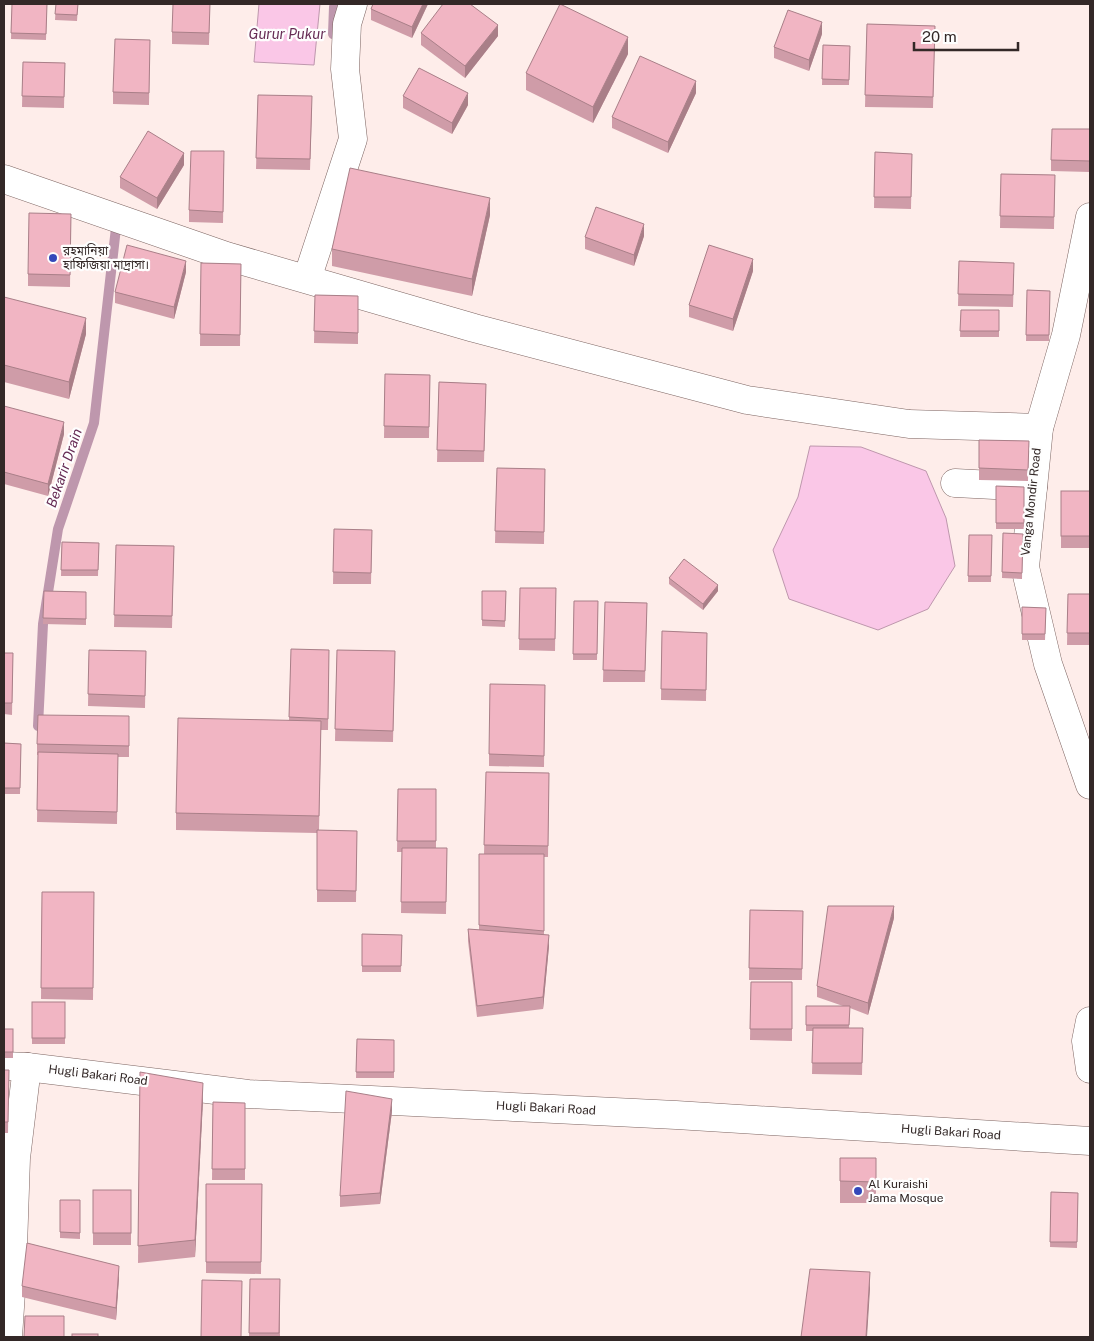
<svg xmlns="http://www.w3.org/2000/svg" width="1094" height="1341" viewBox="0 0 1094 1341" font-family="'Public Sans','Noto Sans Bengali',sans-serif">
<rect width="100%" height="100%" fill="#feedea"/>
<g fill="#fac7e7" stroke="#be97ad">
<path d="M259 4H320L314 65 254 62Z"/>
<path d="M810 446 861 447 926 471 946 518 955 566 928 609 878 630 789 599 773 550 798 497Z"/>
</g>
<g fill="none" stroke-linecap="round" stroke-linejoin="round">
<g stroke="#be97ad" stroke-width="10">
<path d="M333 34 334 7"/>
<path d="M38 726 43 624 58 529 94 423 117 219"/>
</g>
<defs>
<g id="secondary">
<path d="M4 179 226 256 474 328 747 400 909 424 1039 428"/>
<path d="M1090 217 1066 335 1039 428 1025 567 1048 664 1090 785"/>
<path d="M307 279 353 139 345 69 347 24 353 4"/>
<path d="M955 483 1033 487"/>
<path d="M1090 1021 1086 1041 1090 1069"/>
<path d="M4 1066 27 1067 248 1094 676 1115 1090 1141"/>
<path d="M8 1337 12 1277 16 1158 27 1067"/>
</g>
</defs>
<use href="#secondary" stroke="#7d6562" stroke-width="29"/>
<use href="#secondary" stroke="#fff" stroke-width="28"/>
</g>
<g fill="#cf9ca8">
<path d="M12 4H47L46 40 11 39Z"/>
<path d="M56 4H78L77 21 55 20Z"/>
<path d="M210 4 209 45 172 44V32Z"/>
<path d="M373 4H428L412 38 371 20V9Z"/>
<path d="M867 24 935 26 933 108 865 107Z"/>
<path d="M421 33 498 36 465 78 421 45Z"/>
<path d="M822 34 809 71 774 58V47Z"/>
<path d="M150 40 149 105 113 104V92Z"/>
<path d="M823 45 850 46 849 85H822Z"/>
<path d="M628 54 593 123 526 90V73Z"/>
<path d="M23 62 65 63 64 108 22 107Z"/>
<path d="M696 93 668 153 612 128V117Z"/>
<path d="M258 95 312 108 310 170 256 169Z"/>
<path d="M403 96 468 105 452 134 403 108Z"/>
<path d="M1090 129V172L1051 171V160Z"/>
<path d="M875 152 912 154 911 209 874 208Z"/>
<path d="M224 163 223 223 189 222V210Z"/>
<path d="M184 165 157 209 120 188V177Z"/>
<path d="M1001 174 1055 175 1054 229 1000 228Z"/>
<path d="M71 214 70 287 28 286V274Z"/>
<path d="M490 215 472 296 332 266V249Z"/>
<path d="M644 236 634 266 585 249V237Z"/>
<path d="M959 261 1014 274 1013 307 958 306Z"/>
<path d="M201 263 241 264 240 346H200Z"/>
<path d="M753 271 733 331 689 317V305Z"/>
<path d="M186 272 174 319 115 303V292Z"/>
<path d="M1027 290 1050 291 1049 341H1026Z"/>
<path d="M315 295 358 296V344L314 343Z"/>
<path d="M4 297 86 334 69 399 4 382Z"/>
<path d="M961 310H999V337H960Z"/>
<path d="M385 374 430 375 429 438H384Z"/>
<path d="M439 382 486 384 484 462H437Z"/>
<path d="M4 406 64 434 48 496 4 484Z"/>
<path d="M979 440 1029 441 1028 481 979 480Z"/>
<path d="M497 468 545 469 544 544 495 543Z"/>
<path d="M996 486 1024 487V529H996Z"/>
<rect x="1061" y="491" width="29" height="57"/>
<path d="M334 529 372 530 371 584H333Z"/>
<path d="M1003 533 1023 534 1022 579 1002 578Z"/>
<path d="M969 535H992L991 582H968Z"/>
<path d="M62 542 99 543 98 576H61Z"/>
<path d="M116 545 174 546 172 628 114 627Z"/>
<path d="M669 578 718 591 703 610 669 584Z"/>
<path d="M520 588H556L555 651 519 650Z"/>
<path d="M44 591 86 592V625L43 624Z"/>
<path d="M482 591H506L505 627 482 626Z"/>
<path d="M1068 594H1090V645H1067Z"/>
<path d="M574 601H598L597 660H573Z"/>
<path d="M605 602 647 603 645 682H603Z"/>
<path d="M1022 607 1046 608 1045 640H1022Z"/>
<path d="M662 631 707 633 706 701 661 700Z"/>
<path d="M291 649 329 650 328 730H321L319 830 357 831 356 902H317V833L176 830V813L289 720Z"/>
<path d="M89 650 146 651 145 708 88 706Z"/>
<path d="M337 650 395 651 393 742 335 741Z"/>
<path d="M4 653H13L12 715 4 714Z"/>
<path d="M545 685 544 767 489 766V754Z"/>
<path d="M129 716V757H118L117 824 37 822 38 755H37V744Z"/>
<path d="M4 743 21 744 20 794H4V830Z"/>
<path d="M486 772 549 773 548 857H544V934L549 946 543 1009 477 1017 468 941V929L479 930V854H484Z"/>
<path d="M398 789H436V848H447L446 914 401 913 402 852H397Z"/>
<path d="M42 892H94L93 1000 41 999Z"/>
<path d="M750 910 803 911 802 980H749Z"/>
<path d="M894 918 868 1015 850 1008 849 1028H863L862 1075 812 1074 813 1031H806V1006H843L817 997V986Z"/>
<path d="M362 934 402 935 401 972H362Z"/>
<path d="M751 982H792V1041L750 1040Z"/>
<rect x="32" y="1002" width="33" height="42"/>
<rect x="4" y="1029" width="9" height="29"/>
<path d="M357 1039 394 1040V1078H356Z"/>
<path d="M4 1070H9L8 1133H4Z"/>
<path d="M140 1072 203 1100 195 1257 138 1263Z"/>
<path d="M213 1102 245 1103V1180H212Z"/>
<path d="M392 1111 380 1204 340 1207V1196Z"/>
<rect x="840" y="1158" width="36" height="45"/>
<path d="M206 1184H262L261 1274 206 1273Z"/>
<rect x="93" y="1190" width="38" height="55"/>
<path d="M1051 1192 1078 1193 1077 1248 1050 1247Z"/>
<path d="M60 1200H80V1239L60 1238Z"/>
<path d="M119 1277 116 1320 22 1297V1286Z"/>
<path d="M250 1279H280V1337H249Z"/>
</g>
<g fill="#a97f88">
<path d="M423 4H428L412 38V27Z"/>
<path d="M822 22V34L809 71V60Z"/>
<path d="M498 25V36L465 78V66Z"/>
<path d="M628 37V54L593 123V107Z"/>
<path d="M696 81V93L668 153V142Z"/>
<path d="M468 93V105L452 134V123Z"/>
<path d="M184 153V165L157 209V198Z"/>
<path d="M490 198V215L472 296V279Z"/>
<path d="M644 224V236L634 266V255Z"/>
<path d="M753 259V271L733 331V319Z"/>
<path d="M186 261V272L174 319V307Z"/>
<path d="M86 318V334L69 399V382Z"/>
<path d="M64 422V434L48 496V484Z"/>
<path d="M718 585V591L703 610V604Z"/>
<path d="M894 906V918L868 1015V1003Z"/>
<path d="M549 935V946L543 1009V997Z"/>
<path d="M203 1083V1100L195 1257V1240Z"/>
<path d="M392 1099V1111L380 1204V1193Z"/>
<path d="M119 1266V1277L116 1320V1308Z"/>
<path d="M870 1272V1289L867 1337H866Z"/>
</g>
<g fill="#f1b5c3" stroke="#a97f88">
<path d="M12 4H47L46 34 11 33Z"/>
<path d="M56 4H78L77 15 55 14Z"/>
<path d="M173 4H210L209 33 172 32Z"/>
<path d="M373 4H423L412 27 371 9Z"/>
<path d="M443 4H470L498 25 465 66 421 33Z"/>
<path d="M560 4 628 37 593 107 526 73Z"/>
<path d="M788 10 822 22 809 60 774 47Z"/>
<path d="M867 24 935 26 933 97 865 95Z"/>
<path d="M115 39 150 40 149 93 113 92Z"/>
<path d="M823 45 850 46 849 80 822 79Z"/>
<path d="M640 56 696 81 668 142 612 117Z"/>
<path d="M23 62 65 63 64 97 22 96Z"/>
<path d="M419 68 468 93 452 123 403 96Z"/>
<path d="M258 95 312 96 310 159 256 158Z"/>
<path d="M1052 129H1090V161L1051 160Z"/>
<path d="M148 131 184 153 157 198 120 177Z"/>
<path d="M191 151H224L223 212 189 210Z"/>
<path d="M875 152 912 154 911 197H874Z"/>
<path d="M350 168 490 198 472 279 332 249Z"/>
<path d="M1001 174 1055 175 1054 217 1000 216Z"/>
<path d="M596 207 644 224 634 255 585 237Z"/>
<path d="M29 213 71 214 70 275 28 274Z"/>
<path d="M127 245 186 261 174 307 115 292Z"/>
<path d="M709 245 753 259 733 319 689 305Z"/>
<path d="M959 261 1014 263 1013 295 958 294Z"/>
<path d="M201 263 241 264 240 335 200 334Z"/>
<path d="M1027 290 1050 291 1049 335H1026Z"/>
<path d="M315 295 358 296V333L314 331Z"/>
<path d="M4 297 86 318 69 382 4 365Z"/>
<path d="M961 310H999V331H960Z"/>
<path d="M385 374 430 375 429 427 384 426Z"/>
<path d="M439 382 486 384 484 451 437 450Z"/>
<path d="M4 406 64 422 48 484 4 472Z"/>
<path d="M979 440 1029 441 1028 470 979 468Z"/>
<path d="M497 468 545 469 544 532 495 531Z"/>
<path d="M996 486 1024 487V523H996Z"/>
<rect x="1061" y="491" width="29" height="45"/>
<path d="M334 529 372 530 371 573 333 572Z"/>
<path d="M1003 533 1023 534 1022 573 1002 572Z"/>
<path d="M969 535H992L991 576H968Z"/>
<path d="M62 542 99 543 98 570H61Z"/>
<path d="M116 545 174 546 172 616 114 615Z"/>
<path d="M684 559 718 585 703 604 669 578Z"/>
<path d="M520 588H556L555 639H519Z"/>
<path d="M44 591 86 592V619L43 618Z"/>
<path d="M482 591H506L505 621 482 620Z"/>
<path d="M1068 594H1090V633H1067Z"/>
<path d="M574 601H598L597 654H573Z"/>
<path d="M605 602 647 603 645 671 603 670Z"/>
<path d="M1022 607 1046 608 1045 634H1022Z"/>
<path d="M662 631 707 633 706 690 661 689Z"/>
<path d="M291 649 329 650 328 719 289 717Z"/>
<path d="M89 650 146 651 145 696 88 694Z"/>
<path d="M337 650 395 651 393 731 335 729Z"/>
<path d="M4 653H13L12 703H4Z"/>
<path d="M490 684 545 685 544 756 489 754Z"/>
<path d="M38 715 129 716V746L37 744Z"/>
<path d="M178 718 321 721 319 816 176 813Z"/>
<path d="M4 743 21 744 20 788H4Z"/>
<path d="M38 752 118 754 117 812 37 810Z"/>
<path d="M486 772 549 773 548 846 484 845Z"/>
<path d="M398 789H436V841H397Z"/>
<path d="M317 830 357 831 356 891 317 890Z"/>
<path d="M402 848H447L446 902H401Z"/>
<path d="M479 854H544V931L479 925Z"/>
<path d="M42 892H94L93 988H41Z"/>
<path d="M828 906H894L868 1003 817 986Z"/>
<path d="M750 910 803 911 802 969 749 968Z"/>
<path d="M468 929 549 935 543 997 477 1006Z"/>
<path d="M362 934 402 935 401 966H362Z"/>
<path d="M751 982H792V1029H750Z"/>
<rect x="32" y="1002" width="33" height="36"/>
<path d="M806 1006H850L849 1025H806Z"/>
<path d="M813 1028H863L862 1063H812Z"/>
<rect x="4" y="1029" width="9" height="23"/>
<path d="M357 1039 394 1040V1072H356Z"/>
<path d="M4 1070H9L8 1122H4Z"/>
<path d="M140 1072 203 1083 195 1240 138 1246Z"/>
<path d="M346 1091 392 1099 380 1193 340 1196Z"/>
<path d="M213 1102 245 1103V1169H212Z"/>
<path d="M840 1158H876V1182L840 1181Z"/>
<path d="M206 1184H262L261 1262H206Z"/>
<rect x="93" y="1190" width="38" height="43"/>
<path d="M1051 1192 1078 1193 1077 1242H1050Z"/>
<path d="M60 1200H80V1233L60 1232Z"/>
<path d="M27 1243 119 1266 116 1308 22 1286Z"/>
<path d="M810 1269 870 1272 866 1337H801Z"/>
<path d="M250 1279H280L279 1333H249Z"/>
<path d="M202 1280 242 1281 241 1337H201Z"/>
<path d="M25 1316H64V1337H24Z"/>
<rect x="72" y="1334" width="26" height="3"/>
</g>
<g fill="#3348ba" stroke="#fefefe" stroke-width="2">
<circle cx="53" cy="258" r="5"/>
<circle cx="858" cy="1191" r="5"/>
</g>
<g text-anchor="middle" dominant-baseline="central" stroke-width="4.5" stroke-linejoin="round" paint-order="stroke">
<g font-size="12" fill="#332827" stroke="#fefefe" text-anchor="start">
<text x="63" y="251">রহমানিয়া<tspan x="63" dy="14">হাফিজিয়া মাদ্রাসা।</tspan></text>
<text x="868" y="1184">Al Kuraishi<tspan x="868" dy="14">Jama Mosque</tspan></text>
</g>
<g font-size="12" fill="#332827" stroke="#fefefe">
<text transform="translate(1031 502) rotate(-84)">Vanga Mondir Road</text>
<text transform="translate(98 1075) rotate(7)">Hugli Bakari Road</text>
<text transform="translate(546 1108) rotate(3)">Hugli Bakari Road</text>
<text transform="translate(951 1132) rotate(4)">Hugli Bakari Road</text>
</g>
<g font-size="14" font-style="italic" fill="#662b54" stroke="#fefefe">
<text x="287" y="34">Gurur Pukur</text>
<text transform="translate(64 468) rotate(-71)">Bekarir Drain</text>
</g>
</g>
<rect width="1094" height="1341" fill="none" stroke="#332827" stroke-width="10"/>
<path d="M914 42v8h104v-8" fill="none" stroke="#332827" stroke-width="2.5"/>
<text x="922" y="42" font-size="15" fill="#332827" stroke="#fefefe" stroke-width="4" paint-order="stroke">20 m</text>
</svg>
